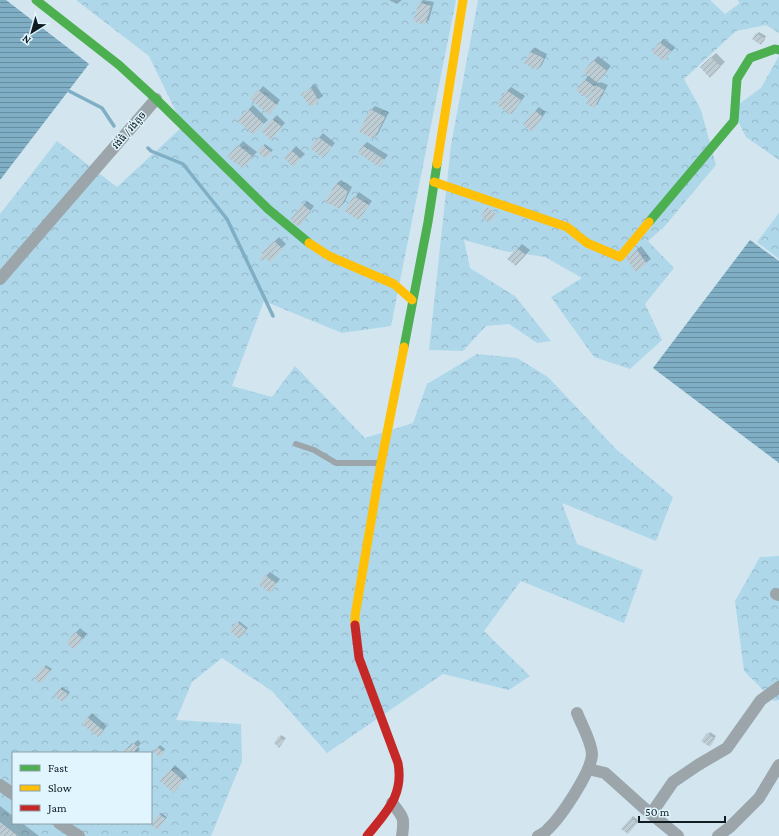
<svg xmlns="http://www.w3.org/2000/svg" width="779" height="836" viewBox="0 0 779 836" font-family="'Crimson Pro','Noto Sans Khmer',serif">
<defs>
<pattern id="forest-crowns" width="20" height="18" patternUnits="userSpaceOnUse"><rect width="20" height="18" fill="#aed7ea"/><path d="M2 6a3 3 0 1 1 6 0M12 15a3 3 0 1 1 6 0" fill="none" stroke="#95b8c8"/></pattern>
<pattern id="water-rules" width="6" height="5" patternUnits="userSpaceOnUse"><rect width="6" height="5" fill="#80afc5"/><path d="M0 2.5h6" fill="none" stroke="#678ea0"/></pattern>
<pattern id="building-hatch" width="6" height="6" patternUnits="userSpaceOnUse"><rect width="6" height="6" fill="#becdd4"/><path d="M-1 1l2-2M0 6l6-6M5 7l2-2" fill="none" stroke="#a2afb6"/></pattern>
</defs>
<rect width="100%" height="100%" fill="#d3e6ef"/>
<g fill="url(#forest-crowns)" fill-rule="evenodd">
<path d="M76 0H456L391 326 342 333 264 301 232 386 272 397 295 366 365 438 413 423 427 384 477 354 517 358 548 377 616 449 673 497 656 541 562 503 577 544 643 570 624 623 521 581 484 631 530 676 509 690 443 674 327 753 272 691 222 658 192 682 176 720 241 724 242 761 211 836H23L0 835V214L57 141 117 187 183 126 149 56ZM13 753H151V823H13Z"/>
<path d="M478 0H710L725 14 740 3 737 0H779V33L766 25 736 31 684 79 701 110 716 165 664 227 648 241 674 268 645 304 662 340 630 369 594 357 551 297 582 278 545 257 504 251 464 240 470 268 515 296 551 341 537 343 509 324 486 326 463 351 429 350 451 145Z"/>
<path d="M779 56V160L746 137 732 109 761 88Z"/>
<path d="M779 213V259L757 242Z"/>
<path d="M779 556V700L774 701 744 671 735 601 760 557Z"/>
</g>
<g fill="url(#water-rules)">
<path d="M0 0H6L89 64 0 180Z"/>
<path d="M750 240 779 261V463L653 368Z"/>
</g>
<g fill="#0003">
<path d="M389 0H402L397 4Z"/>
<path d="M423 0 434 2 429 20 424 24 420 3Z"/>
<path d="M759 32 766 36 763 42 757 34Z"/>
<path d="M664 39 675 47 664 60 660 43Z"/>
<path d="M535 48 547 54 542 65 538 69 530 52Z"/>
<path d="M716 53 725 62 710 76 705 63Z"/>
<path d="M598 56 611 66 598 82 600 83 601 82 608 85 598 103 594 107V90L587 97 585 80 589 75 584 72Z"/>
<path d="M315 84 323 96 310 105 303 94Z"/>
<path d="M263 86 280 100 273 109 252 99Z"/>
<path d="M511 87 525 96 512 113 507 91Z"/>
<path d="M253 105 268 120 253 134 238 120Z"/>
<path d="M375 106 389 112 378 134 374 138 371 110Z"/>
<path d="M539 107 546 112 536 126 535 111Z"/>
<path d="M277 115 285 123 275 134 272 120Z"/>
<path d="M323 133 335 143 327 153 311 148Z"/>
<path d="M243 141 257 152 247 163 229 157Z"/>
<path d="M367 142 388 155 383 161 363 146Z"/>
<path d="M265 144 273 150 266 158 258 151Z"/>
<path d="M296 146 305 154 293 166 285 158Z"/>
<path d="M341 180 352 187 344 203 339 208 336 184Z"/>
<path d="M359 192 372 201 359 219 346 211Z"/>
<path d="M307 201 314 206 303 221V205Z"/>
<path d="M279 237 286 244 270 260 263 253Z"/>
<path d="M522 244 530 250 520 261 509 259Z"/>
<path d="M641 246 651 259 637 270 632 254Z"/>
<path d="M270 572 280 579 270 592 266 576Z"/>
<path d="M239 621 248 628 241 636 238 623Z"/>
<path d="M80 628 87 634 79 644 67 643Z"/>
<path d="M46 665 52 669 43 680 35 678Z"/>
<path d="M62 687 70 692 65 699 55 696Z"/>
<path d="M92 713 107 726 102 732 83 723Z"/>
<path d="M710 732 716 736 711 743 703 740Z"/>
<path d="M281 735 286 738 281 744 280 737Z"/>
<path d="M138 740 141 743 138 747 140 749 137 753H123L132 743 133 744Z"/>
<path d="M160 745 165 749 162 754 154 752Z"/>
<path d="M175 765 187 776 177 787 161 781Z"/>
<path d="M0 806 13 816V823H22L39 836H0Z"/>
<path d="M161 813 167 817 158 829 159 814Z"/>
<path d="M633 816 639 821 628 833 623 828Z"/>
</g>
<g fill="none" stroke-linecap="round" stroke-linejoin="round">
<g stroke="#80afc5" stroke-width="3.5">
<path d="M69 91 102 108 114 126"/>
<path d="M148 148 151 151 183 164 227 219 273 316"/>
</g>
</g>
<g fill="url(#building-hatch)">
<path d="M419 2 431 6 425 25 413 21Z"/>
<path d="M756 33 765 39 761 45 752 39Z"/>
<path d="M659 42 671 51 664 61 652 52Z"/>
<path d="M530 52 544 58 538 70 524 64Z"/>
<path d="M711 57 721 67 710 78 700 67Z"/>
<path d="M593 60 607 71 598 83 583 72Z"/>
<path d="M584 79 595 87 587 98 576 91Z"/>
<path d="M596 85 604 90 594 108 586 104Z"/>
<path d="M311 88 319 101 310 107 301 94Z"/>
<path d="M258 90 277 105 269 115 250 99Z"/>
<path d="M506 90 521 100 512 115 497 105Z"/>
<path d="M248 109 264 124 253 135 237 120Z"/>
<path d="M370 109 385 117 374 139 359 132Z"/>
<path d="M534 110 543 117 532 132 523 125Z"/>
<path d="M272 119 282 127 271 140 261 131Z"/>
<path d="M318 137 332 147 323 158 310 148Z"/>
<path d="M238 145 253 157 243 168 227 157Z"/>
<path d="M263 145 272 153 266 159 257 152Z"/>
<path d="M362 145 385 160 379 167 358 153Z"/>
<path d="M291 150 301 159 293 167 284 158Z"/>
<path d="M336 183 348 192 340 209 325 202Z"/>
<path d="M354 196 369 205 359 220 344 211Z"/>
<path d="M302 204 311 211 299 227 290 220Z"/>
<path d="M487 207 497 214 490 223 481 216Z"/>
<path d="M274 241 283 249 270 262 266 258 262 261 259 258 263 255 261 253Z"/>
<path d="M517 248 526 255 516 266 507 259Z"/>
<path d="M637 250 647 264 636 272 626 258Z"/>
<path d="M265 575 277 584 270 593 259 585Z"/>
<path d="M237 622 247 630 239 639 230 631Z"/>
<path d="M75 632 83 639 74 650 66 643Z"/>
<path d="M43 666 51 671 41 684 34 678Z"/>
<path d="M59 688 68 694 63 702 54 696Z"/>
<path d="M87 717 104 731 98 737 82 724Z"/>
<path d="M707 733 715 739 710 747 701 741Z"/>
<path d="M279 736 284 741 279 748 274 743Z"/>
<path d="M133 743 138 747 134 752 136 753H122L127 747 129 748Z"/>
<path d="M157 747 164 752 160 757 153 752Z"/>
<path d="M170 769 184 781 173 793 160 781Z"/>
<path d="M159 814 166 819 158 830 151 825Z"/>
<path d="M631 818 637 823 628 834 621 829Z"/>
<path d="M0 822 18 836H0Z"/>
</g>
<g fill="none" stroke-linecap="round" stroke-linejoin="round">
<path stroke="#9ba5aa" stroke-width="6" d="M296 444 314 450 336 463H379"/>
<g stroke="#9ba5aa" stroke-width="12">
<path d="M0 279 156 99"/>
<path d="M776 594 779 595"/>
<path d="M588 769 605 773 644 808 678 836"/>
<path d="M0 785 13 794"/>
<path d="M392 803C403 817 405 817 402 836"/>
<path d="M651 814 673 782 698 765 727 748 761 700 779 687"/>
<path d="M59 823 79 836"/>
<path d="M538 836C542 834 546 832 548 829 561 817 592 771 592 754 591 740 582 726 577 713"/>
<path d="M718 836 730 827 759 798 779 765"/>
</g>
<g stroke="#4caf50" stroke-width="9">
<path d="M36 0 119 65 156 99 268 209 309 243"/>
<path d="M649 222 734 121 737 79 750 58 775 49 779 50"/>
<path d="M404 347 428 222 437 164"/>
</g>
<g stroke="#ffc107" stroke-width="9">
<path d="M437 164 463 0"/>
<path d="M434 182 567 227 587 243 620 257 649 222"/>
<path d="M309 243 329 256 394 284 412 300"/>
<path d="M355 625V616L381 463 404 347"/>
</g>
<path stroke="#c62828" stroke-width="9" d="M355 625 359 658 398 763C404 796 386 812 367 836"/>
</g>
<g text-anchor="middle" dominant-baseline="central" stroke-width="3" stroke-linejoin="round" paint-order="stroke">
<g font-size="10" fill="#101c22" stroke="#e0f5fe">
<text transform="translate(129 130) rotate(-49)">វង់ធំ / វង់តូច</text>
</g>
</g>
<rect x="12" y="752" width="140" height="72" fill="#e0f5fe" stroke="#8d9ea6"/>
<rect x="20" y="765" width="20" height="6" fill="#4caf50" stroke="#8d9ea6"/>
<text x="48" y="772" font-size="12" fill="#101c22">Fast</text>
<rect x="20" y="785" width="20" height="6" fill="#ffc107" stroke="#8d9ea6"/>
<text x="48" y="792" font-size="12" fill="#101c22">Slow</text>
<rect x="20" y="805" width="20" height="6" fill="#c62828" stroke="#8d9ea6"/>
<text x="48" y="812" font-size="12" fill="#101c22">Jam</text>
<g transform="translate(32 32) rotate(217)" stroke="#e0f5fe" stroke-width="3" paint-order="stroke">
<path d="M0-3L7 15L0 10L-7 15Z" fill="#101c22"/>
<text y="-6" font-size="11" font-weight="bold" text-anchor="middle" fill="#101c22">N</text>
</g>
<path d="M639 816v6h86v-6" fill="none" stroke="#101c22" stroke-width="2"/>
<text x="645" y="816" font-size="12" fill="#101c22" stroke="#e0f5fe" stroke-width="3" paint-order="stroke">50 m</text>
</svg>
